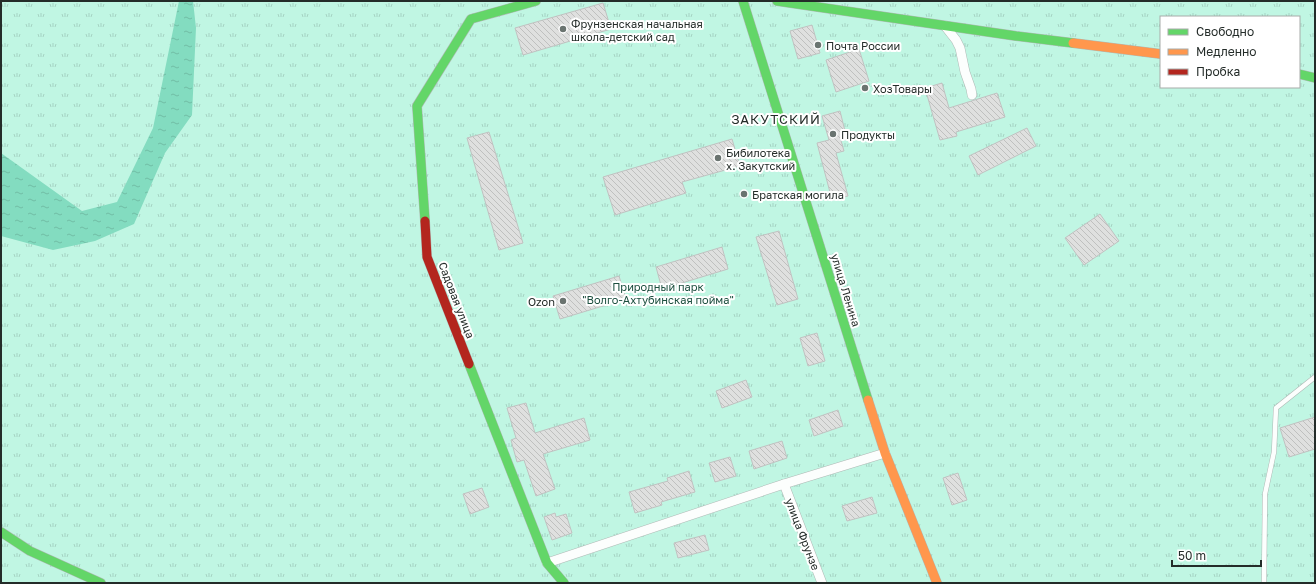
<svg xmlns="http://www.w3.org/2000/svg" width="1316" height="584" viewBox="0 0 1316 584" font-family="'Golos Text',sans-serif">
<defs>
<pattern id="grass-tufts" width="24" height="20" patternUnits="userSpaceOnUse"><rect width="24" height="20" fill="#c0f6e3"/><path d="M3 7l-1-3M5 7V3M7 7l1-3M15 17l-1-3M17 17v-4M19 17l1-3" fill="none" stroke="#a5d3c3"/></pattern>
<pattern id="water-ripples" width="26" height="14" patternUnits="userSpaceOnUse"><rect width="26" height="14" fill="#83dcc0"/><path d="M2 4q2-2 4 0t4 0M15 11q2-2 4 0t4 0" fill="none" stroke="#71bda5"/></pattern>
<pattern id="building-back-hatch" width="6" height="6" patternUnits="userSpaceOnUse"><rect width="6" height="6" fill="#dfe0df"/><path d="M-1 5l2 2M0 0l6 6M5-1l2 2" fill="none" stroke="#bfc0bf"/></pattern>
</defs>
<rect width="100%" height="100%" fill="#edf9f4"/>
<path fill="url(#grass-tufts)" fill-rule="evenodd" d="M1 1H1315V583H1ZM1161 17H1299V87H1161Z"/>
<path fill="url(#water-ripples)" d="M179 1H193L196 28 192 115 165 153 134 224 95 241 53 250 1 236V153L82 211 117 202 153 128Z"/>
<g fill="url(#building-back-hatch)" stroke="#c0c2c1">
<path d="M603 3 611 29 523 55 515 28Z"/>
<path d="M812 25 820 53 798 59 790 31Z"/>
<path d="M859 49 869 81 836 92 826 60Z"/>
<path d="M942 83 949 108 997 93 1005 117 956 132 957 136 940 140 925 88Z"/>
<path d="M840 111 846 135 840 137 844 151 836 153 848 196 832 200 817 143 829 140 822 116Z"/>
<path d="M1027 128 1036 146 978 175 969 156Z"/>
<path d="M489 132 523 243 499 250 467 138Z"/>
<path d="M732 139 740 166 682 182 686 193 615 215 603 177Z"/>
<path d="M1100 214 1119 241 1084 265 1065 238Z"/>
<path d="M779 231 798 299 777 305 756 237Z"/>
<path d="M722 247 728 269 662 289 656 267Z"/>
<path d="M619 276 626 299 560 319 553 296Z"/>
<path d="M817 333 825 361 808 366 800 338Z"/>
<path d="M746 380 752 397 722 408 716 391Z"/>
<path d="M526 403 535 433 584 418 590 440 543 454 555 489 536 496 524 460 517 462 511 440 516 438 507 408Z"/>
<path d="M838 410 843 426 814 436 809 420Z"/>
<path d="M1315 417V449L1289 457 1280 428Z"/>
<path d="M782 441 787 458 754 469 749 451Z"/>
<path d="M730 457 736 476 715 482 709 463Z"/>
<path d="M689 471 695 492 661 502 662 505 635 513 629 492 668 481 667 478Z"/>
<path d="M958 473 967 500 952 505 943 478Z"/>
<path d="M482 488 489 507 470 514 463 494Z"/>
<path d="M872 497 877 513 847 521 842 506Z"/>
<path d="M555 513 556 517 566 514 572 533 552 540 544 517Z"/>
<path d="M705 535 709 550 678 558 674 543Z"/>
</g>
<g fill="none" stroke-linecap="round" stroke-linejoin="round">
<defs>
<path id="lane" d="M1264 583 1265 494 1274 452 1276 408 1315 377"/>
<g id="street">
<path d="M945 26 956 40 960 48 965 72 971 89 972 95"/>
<path d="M784 484 822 583"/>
<path d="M547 563 784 484 885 453"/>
</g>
<g id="fast">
<path d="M743 1 868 400"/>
<path d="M777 1 1016 36 1073 43"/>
<path d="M1299 74 1315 78"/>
<path d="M425 221 417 106 471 19 536 1"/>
<path d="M469 364 547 563 564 583"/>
<path d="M1 532 30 551 101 583"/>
</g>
<g id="slow">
<path d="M1073 43 1161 54"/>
<path d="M868 400 885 453 937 583"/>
</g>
<path id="jam" d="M425 221 427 257 469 364"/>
</defs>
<use href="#lane" stroke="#afb9b5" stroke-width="5.5"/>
<use href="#street" stroke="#afb9b5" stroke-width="10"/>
<use href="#fast" stroke="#afb9b5" stroke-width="10"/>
<use href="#slow" stroke="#afb9b5" stroke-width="10"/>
<use href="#jam" stroke="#afb9b5" stroke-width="10"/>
<use href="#lane" stroke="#fcfefd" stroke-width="4.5"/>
<use href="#street" stroke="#fcfefd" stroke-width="9"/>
<use href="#fast" stroke="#63d668" stroke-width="9"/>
<use href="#slow" stroke="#ff974d" stroke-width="9"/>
<use href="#jam" stroke="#b3261e" stroke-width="9"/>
</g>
<g fill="#6a7470" stroke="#fff" stroke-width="1.5">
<circle cx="563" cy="29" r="4"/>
<circle cx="818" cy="45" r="4"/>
<circle cx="865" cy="88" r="4"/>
<circle cx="833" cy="134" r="4"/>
<circle cx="718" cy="158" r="4"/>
<circle cx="744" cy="194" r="4"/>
<circle cx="563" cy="301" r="4"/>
</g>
<g text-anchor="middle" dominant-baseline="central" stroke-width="4" stroke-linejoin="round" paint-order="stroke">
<g font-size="11" fill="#242c29" stroke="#fff" text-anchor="start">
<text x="571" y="23">Фрунзенская начальная<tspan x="571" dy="13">школа-детский сад</tspan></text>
<text x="826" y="45">Почта России</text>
<text x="873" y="88">ХозТовары</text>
<text x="841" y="134">Продукты</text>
<text x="726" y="152">Бибилотека<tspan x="726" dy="13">х. Закутский</tspan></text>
<text x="752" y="194">Братская могила</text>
<text x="555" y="301" text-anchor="end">Ozon</text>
</g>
<g font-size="11" fill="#1c4f3f" stroke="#fff">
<text x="658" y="286">Природный парк<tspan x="658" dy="13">"Волго-Ахтубинская пойма"</tspan></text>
</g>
<g font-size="11" fill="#242c29" stroke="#fff">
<text transform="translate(846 290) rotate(73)">улица Ленина</text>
<text transform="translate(457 300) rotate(69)">Садовая улица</text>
<text transform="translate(803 534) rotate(69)">улица Фрунзе</text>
</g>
<g font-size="13" letter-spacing="1" fill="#242c29" stroke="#fff">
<text x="776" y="119">ЗАКУТСКИЙ</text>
</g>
</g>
<rect width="1316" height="584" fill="none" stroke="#242c29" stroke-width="4"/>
<rect x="1160" y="16" width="140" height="72" fill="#ffffff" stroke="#a7aba9"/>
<rect x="1168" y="29" width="20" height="6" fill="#63d668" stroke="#a7aba9"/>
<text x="1196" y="36" font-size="12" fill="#242c29">Свободно</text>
<rect x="1168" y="49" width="20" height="6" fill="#ff974d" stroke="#a7aba9"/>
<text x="1196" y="56" font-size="12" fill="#242c29">Медленно</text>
<rect x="1168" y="69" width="20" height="6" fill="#b3261e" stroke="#a7aba9"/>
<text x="1196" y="76" font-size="12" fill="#242c29">Пробка</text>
<path d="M1172 560v6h89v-6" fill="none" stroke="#242c29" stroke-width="2"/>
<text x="1178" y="560" font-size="12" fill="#242c29" stroke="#ffffff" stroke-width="3" paint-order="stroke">50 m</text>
</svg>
